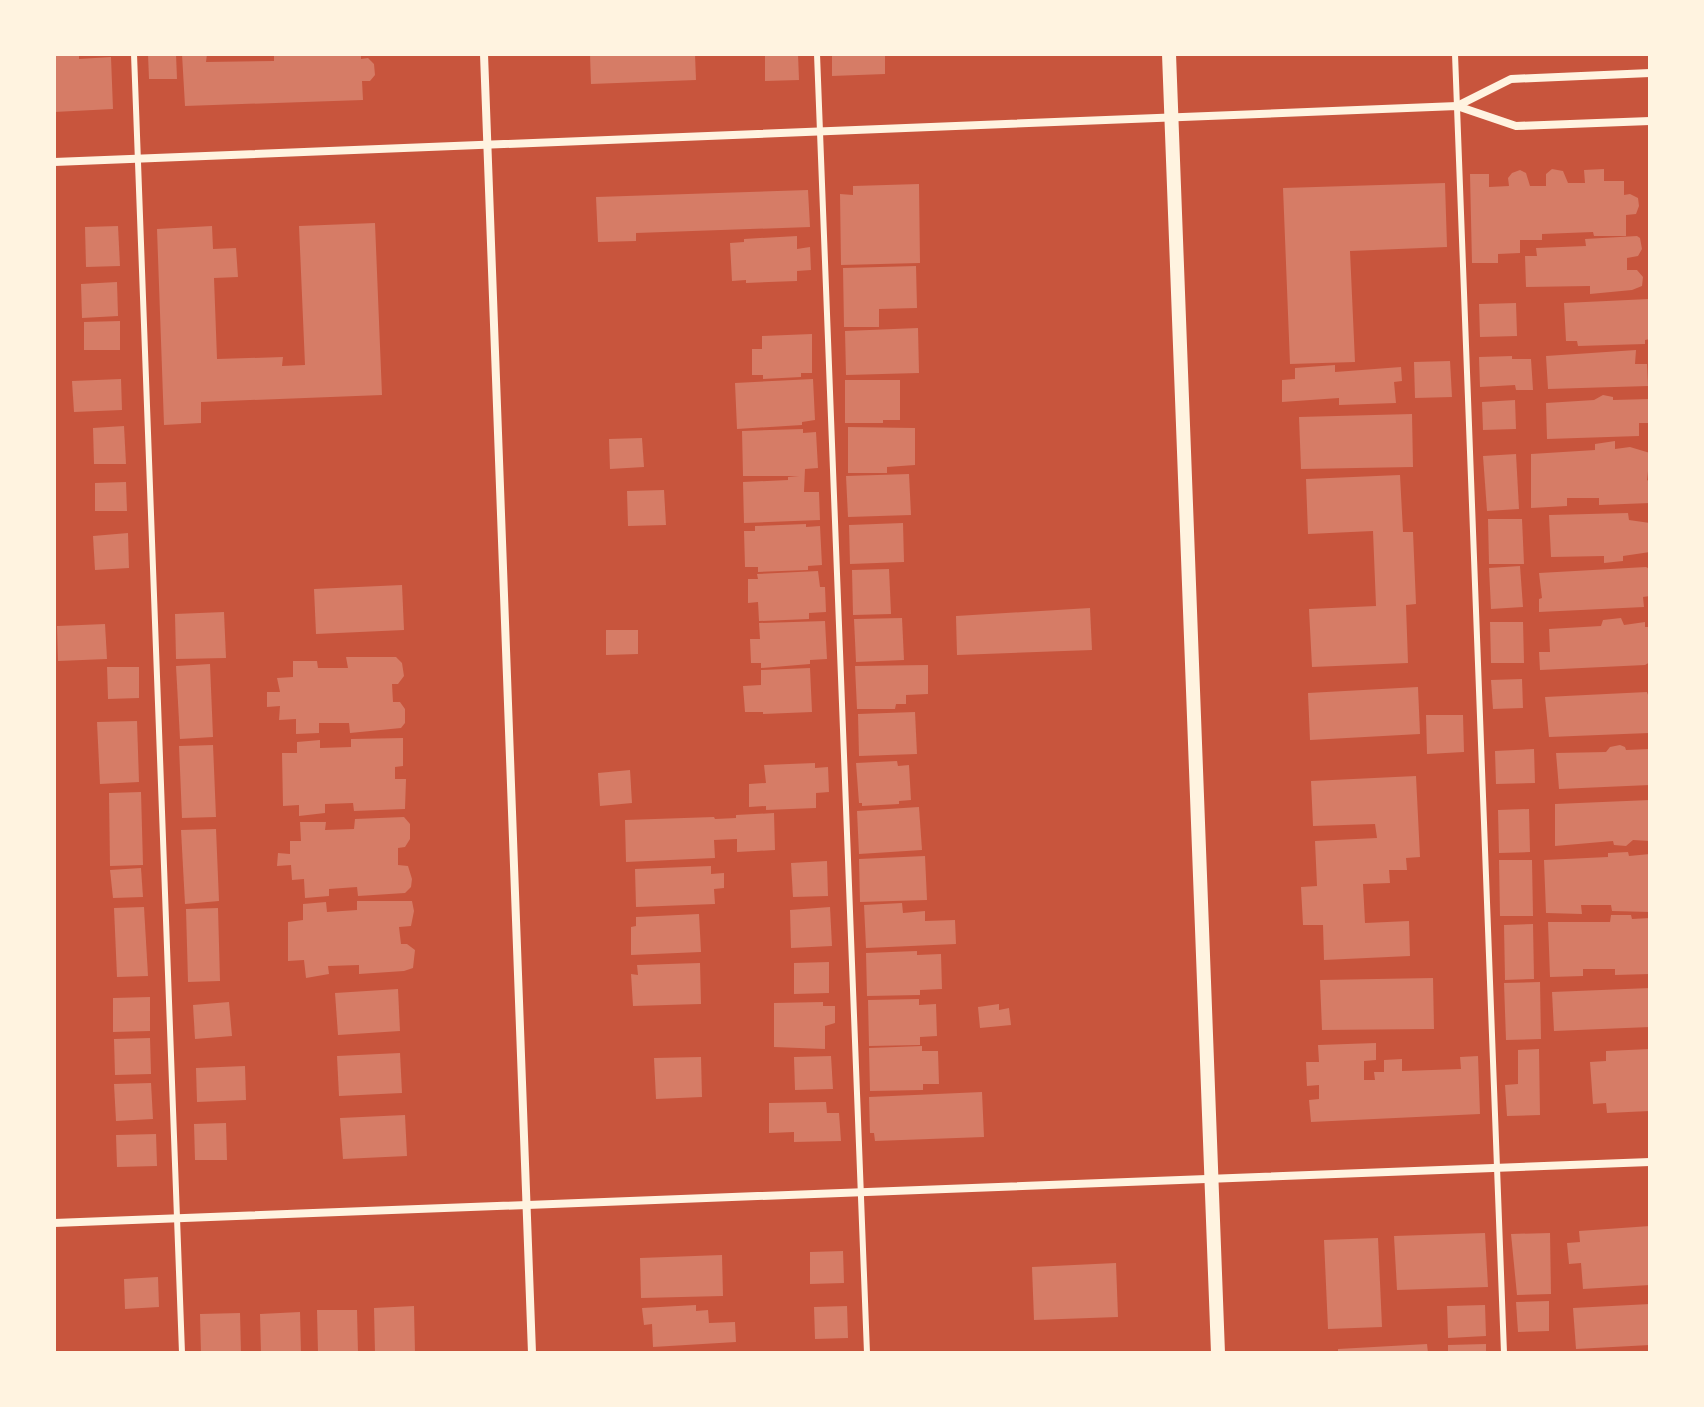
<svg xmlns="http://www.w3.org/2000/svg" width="1704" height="1407" viewBox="0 0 1704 1407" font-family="'Fira Sans',sans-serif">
<rect width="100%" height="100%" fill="#c8553d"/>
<g fill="#d67c66">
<path d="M54 54H79V59L111 57 113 109 54 112Z"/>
<path d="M148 54H176L177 79H149Z"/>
<path d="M182 54H207L206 62 274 61V54H361V59L368 58 374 64 375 75 370 81H362L363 100 185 106Z"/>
<path d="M590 54H695L696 80 591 84Z"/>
<path d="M765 54H798L799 80 765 81Z"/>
<path d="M832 54H885V74L832 76Z"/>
<path d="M1552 169 1563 171 1568 183H1585L1584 170 1604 169V181H1624V195L1630 194 1638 198 1639 206 1636 214 1626 215V236H1594L1593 232 1542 234V240H1520V253L1498 254V263H1472L1470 174H1489V187L1509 186 1508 178 1512 173 1520 170 1526 173 1530 186H1546V174Z"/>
<path d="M1445 183 1447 247 1350 251 1355 362 1290 364 1283 188Z"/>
<path d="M919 184 920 263 841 265 840 194 853 195V186Z"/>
<path d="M808 190 810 227 636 233V241L598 242 596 197Z"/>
<path d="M375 223 382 395 201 402V423L164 425 157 229 212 226 213 249 236 248 238 277 214 278 217 359 283 357 282 366 305 365 299 226Z"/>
<path d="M118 226 120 266 86 267 85 227Z"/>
<path d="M797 236V249L810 247 811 270 797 271V281L746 283V280L732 281 730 243 744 242V239Z"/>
<path d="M1637 236 1640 238 1642 249 1638 256 1627 258V270H1637L1643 277 1642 286 1632 290 1590 294V286L1526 287 1525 256H1537L1536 248 1586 246 1585 239Z"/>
<path d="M916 266 917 308 879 309V327H844L843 268Z"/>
<path d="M117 282 118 316 82 318 81 284Z"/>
<path d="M1649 299 1650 339 1645 340V344L1578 346 1577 341H1566L1564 303Z"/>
<path d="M1516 303 1517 336 1480 337 1479 304Z"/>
<path d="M120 321V350H84V322Z"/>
<path d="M918 328 919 373 846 375 845 331Z"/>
<path d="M812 334V373H801V377L763 379V375H752V349H762V336Z"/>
<path d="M1636 350 1635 364H1647L1648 386 1548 389 1546 356Z"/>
<path d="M1512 356V359H1531L1533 390H1516L1515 385 1480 387 1479 357Z"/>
<path d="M1450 361 1452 397 1415 398 1414 362Z"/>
<path d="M1335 365V372L1401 367 1402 381 1394 382 1396 403 1339 405V398L1282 402V380L1295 379V368Z"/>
<path d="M121 379 122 410 74 412 72 381Z"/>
<path d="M813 379 815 420 802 422V425L737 429 735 383Z"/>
<path d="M845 380H900V420H883V423H845Z"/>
<path d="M1603 395 1613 397V400L1650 399V423H1639V436L1547 439 1546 403 1594 400Z"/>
<path d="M1515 400 1516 429 1483 430 1482 402Z"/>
<path d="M1412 414 1413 467 1301 469 1299 417Z"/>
<path d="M124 426 126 464H94L93 428Z"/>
<path d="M848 427 915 428V465L887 467V473H848Z"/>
<path d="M803 429V433L816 432 818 468 805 469 804 492H819L820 520 744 523 743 482 788 480V477L799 476H743L742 431Z"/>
<path d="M642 438 644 467 610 469 609 439Z"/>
<path d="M1615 441V449L1630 447 1650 453 1647 480 1650 482V503L1599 505V498H1567V506L1531 508V454L1595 450V444Z"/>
<path d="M1516 454 1519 509 1487 511 1483 456Z"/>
<path d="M909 474 911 515 848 517 846 476Z"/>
<path d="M1400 475 1403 532H1413L1416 604 1406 605 1408 663 1312 667 1309 609 1376 606 1373 531 1308 534 1306 479Z"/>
<path d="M126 482 127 511H95V483Z"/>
<path d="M664 490 666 525 628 526 627 491Z"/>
<path d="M1628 513 1629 520 1650 523V552L1623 556V561L1604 563V556L1551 557 1549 515Z"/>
<path d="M1488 519H1522L1524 564H1489Z"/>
<path d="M903 523 904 562 850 564 849 525Z"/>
<path d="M806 524V527L820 526 822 565 808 566V570L758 572V567H745L744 531H755V526Z"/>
<path d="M128 533 129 568 95 570 93 536Z"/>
<path d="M1520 566 1523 607 1491 609 1489 568Z"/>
<path d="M1646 567 1650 569V596L1643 597 1644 607 1539 612V599L1542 598 1539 573Z"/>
<path d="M889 569 891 614 853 615 852 570Z"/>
<path d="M818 571 820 587H825L826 612 809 613V619L759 621 758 602 748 603V579H758L757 574Z"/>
<path d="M402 585 404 630 316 634 314 589Z"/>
<path d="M1090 608 1092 650 957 655 956 616Z"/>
<path d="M224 612 226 658 176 659 175 614Z"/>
<path d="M902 618 904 660 856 662 854 619Z"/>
<path d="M1621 618 1624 625 1645 622V627H1650V662L1645 665 1540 670 1539 652H1550L1549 629 1601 626 1603 620Z"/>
<path d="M825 621 827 659 810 660V664L761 668V663H751L750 639H760L759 623Z"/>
<path d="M1490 622H1523L1524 663H1491Z"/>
<path d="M105 624 107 659 58 661 57 626Z"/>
<path d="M606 630H638V654L606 655Z"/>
<path d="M346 657H396L402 663 404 676 398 684H392L393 702H400L405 709V723L401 728 350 733 349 723H319V733L296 734V719L279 720 280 706 267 707V692H280L277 678 293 677V661H317L318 668H348Z"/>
<path d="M210 664 213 737 180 739 176 666Z"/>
<path d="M928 665V694L906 695V704H896L895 709H857L855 666Z"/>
<path d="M107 667H139V698L108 699Z"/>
<path d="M810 668 812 712 763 714V712H745L743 686 761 685V670Z"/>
<path d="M1522 679 1523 708 1493 709 1491 680Z"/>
<path d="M1418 687 1420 734 1310 740 1308 693Z"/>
<path d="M1647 692 1650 701 1649 733 1549 737 1545 697Z"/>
<path d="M915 712 917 754 859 756 858 714Z"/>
<path d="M1426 715H1463L1464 752 1427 754Z"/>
<path d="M137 721 139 782 100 784 97 722Z"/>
<path d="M403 738V766L395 767V779H406L405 809 354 811 353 803 325 804V813L299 816V805L283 806 282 753H297V742L320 740V748L351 747V739Z"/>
<path d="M213 745 216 817 182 818 179 746Z"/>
<path d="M1620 745 1625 747 1626 750 1650 749V785L1559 789 1556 753 1606 752 1610 747Z"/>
<path d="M1534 749 1535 783 1496 784 1495 751Z"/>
<path d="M897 761 898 766 909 765 911 800 899 801V804L862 806V803H859L856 763Z"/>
<path d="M815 763V768L828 767 829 792 816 793V808L766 810V806L749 807V784L766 783 764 765Z"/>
<path d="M630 770 632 803 600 806 598 773Z"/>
<path d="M1416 776 1420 857 1406 858 1407 870H1389L1390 883 1363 884 1365 923 1409 921 1410 956 1324 960 1323 925H1303L1301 887 1317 886 1315 841 1377 838 1375 824 1313 826 1311 781Z"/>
<path d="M141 792 143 865 110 866 109 793Z"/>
<path d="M1650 800V841L1633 840 1626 846 1614 845 1613 841 1555 846V804Z"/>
<path d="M919 807 922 850 859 854 857 811Z"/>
<path d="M1529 809 1530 852 1499 853 1498 810Z"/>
<path d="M774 813 775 850 737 852V839L714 840 715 858 626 862 625 820 714 817 715 819 736 818V815Z"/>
<path d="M404 817 410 824V839L405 847 398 848V865L408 866 412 879 411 887 405 893 358 896 357 887 329 889V896L305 898 304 879 292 880 291 865 277 866 278 853 290 854V841H301L300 822H326L325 830 354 829 355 819Z"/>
<path d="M216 829 219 901 185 904 181 830Z"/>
<path d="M1628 852 1629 856 1650 854V912L1612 911 1611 905H1581L1582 914 1546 913 1544 860 1608 857V853Z"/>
<path d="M925 856 927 900 860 902 859 859Z"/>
<path d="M1499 860H1532L1533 916H1500Z"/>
<path d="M827 861 828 896 793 897 791 863Z"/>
<path d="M711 866V874L724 873V888L714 889 715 904 636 907 635 869Z"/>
<path d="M141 868 143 897 113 898 110 870Z"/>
<path d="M357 901H412L414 911 411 926 399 927 401 944H407L415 950 413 968 404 971 359 974V965L328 966 329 974 306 978 304 960 288 961V922L303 920V904L326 902 327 912 357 910Z"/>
<path d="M902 903 903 913 925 911V921L955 920 956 944 866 948 864 905Z"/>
<path d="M144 907 148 976 117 977 114 908Z"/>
<path d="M830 907 832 946 791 948 790 910Z"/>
<path d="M218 908 220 981 188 982 186 909Z"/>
<path d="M699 914 701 952 631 955V927L636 926V917Z"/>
<path d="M1611 915H1631L1632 919 1650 918V974L1615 975V969H1583V976L1550 977 1548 922H1610Z"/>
<path d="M1533 924 1534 979 1505 980 1504 925Z"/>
<path d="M917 951V955L941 954 942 989 920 990V995L867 996 866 953Z"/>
<path d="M829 962V993L794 994V963Z"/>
<path d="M700 963 701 1004 633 1006 631 974 638 975 637 965Z"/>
<path d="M1433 978 1434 1029 1322 1030 1320 980Z"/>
<path d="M1540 982 1541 1039 1506 1040 1504 983Z"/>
<path d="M1650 988V1027L1554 1031 1552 992Z"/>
<path d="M398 989 400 1031 338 1035 335 993Z"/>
<path d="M150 997V1031L113 1032V998Z"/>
<path d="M919 999V1005L936 1004 937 1036 920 1037V1045L869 1046 868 1000Z"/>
<path d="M229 1002 232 1036 195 1039 193 1005Z"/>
<path d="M823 1002V1006H835V1023L825 1026V1049L774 1047V1003Z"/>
<path d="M999 1004V1010L1009 1008 1011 1025 980 1028 978 1007Z"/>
<path d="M150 1038 151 1074 115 1075 114 1039Z"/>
<path d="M1376 1043V1060L1364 1061V1080H1375L1374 1072H1384V1060L1402 1059V1071L1461 1069 1460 1057 1478 1056 1480 1114 1311 1122 1309 1100 1319 1099V1085L1307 1086 1306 1062H1319L1318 1045Z"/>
<path d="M922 1046V1051H938L939 1084H923V1090L870 1091 869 1048Z"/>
<path d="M1539 1049 1540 1115 1507 1116 1505 1085 1518 1084V1050Z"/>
<path d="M1650 1049V1111L1607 1113 1606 1103 1593 1104 1590 1062 1606 1061V1051Z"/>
<path d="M400 1053 402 1093 339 1096 337 1056Z"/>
<path d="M831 1056 833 1089 795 1090 794 1057Z"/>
<path d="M701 1057 702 1097 656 1099 654 1058Z"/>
<path d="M245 1066 246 1100 197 1102 196 1068Z"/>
<path d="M151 1083 153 1119 116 1121 114 1084Z"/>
<path d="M982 1092 984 1137 875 1141 874 1133H870L869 1097Z"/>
<path d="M826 1102 827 1113H839L841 1141 794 1142V1132L769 1133V1103Z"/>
<path d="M405 1115 407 1156 343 1159 340 1118Z"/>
<path d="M226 1123 227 1160H195L194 1124Z"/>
<path d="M156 1134 157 1166 117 1167 116 1135Z"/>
<path d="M1650 1226V1285L1583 1289 1581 1263 1569 1264 1567 1243 1580 1242 1579 1231Z"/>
<path d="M1485 1233 1488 1287 1397 1290 1394 1236Z"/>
<path d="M1550 1233 1551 1294 1517 1295 1511 1234Z"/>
<path d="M1378 1238 1382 1327 1328 1329 1324 1240Z"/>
<path d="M843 1251 844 1283 810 1284V1252Z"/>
<path d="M722 1255 723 1296 641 1298 640 1258Z"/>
<path d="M1116 1263 1118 1317 1034 1320 1032 1267Z"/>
<path d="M158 1277 159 1307 125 1309 124 1279Z"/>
<path d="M1549 1301V1331L1518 1332 1516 1302Z"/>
<path d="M1650 1304V1345L1576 1349 1573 1308Z"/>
<path d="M696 1305V1311L708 1310 709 1323 735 1322 736 1342 653 1347 652 1324 644 1325 642 1308Z"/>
<path d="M1485 1305 1486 1336 1448 1338 1447 1306Z"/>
<path d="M414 1306 415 1353H375L374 1308Z"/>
<path d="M847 1306 848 1338 815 1339 814 1307Z"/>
<path d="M317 1310H357L358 1353H318Z"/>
<path d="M300 1312 301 1353H261L260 1314Z"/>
<path d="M240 1313 241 1353H201L200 1314Z"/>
<path d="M1427 1344 1428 1353H1338V1349Z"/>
<path d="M1486 1344V1353H1448V1345Z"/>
</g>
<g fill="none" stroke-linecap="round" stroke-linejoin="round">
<g stroke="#fff3e0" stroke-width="6">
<path d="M134 54 182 1353"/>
<path d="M817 54 867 1353"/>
<path d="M1455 54 1504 1353"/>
</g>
<g stroke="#fff3e0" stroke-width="8">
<path d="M484 54 532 1353"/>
<path d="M1457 106 1511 79 1650 73"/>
<path d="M54 162 1457 106 1516 126 1650 121"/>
<path d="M54 1223 1650 1162"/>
</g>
<path stroke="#fff3e0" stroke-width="14" d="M1169 54 1218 1353"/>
</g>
<rect width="1704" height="1407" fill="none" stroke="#fff3e0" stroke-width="112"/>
</svg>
